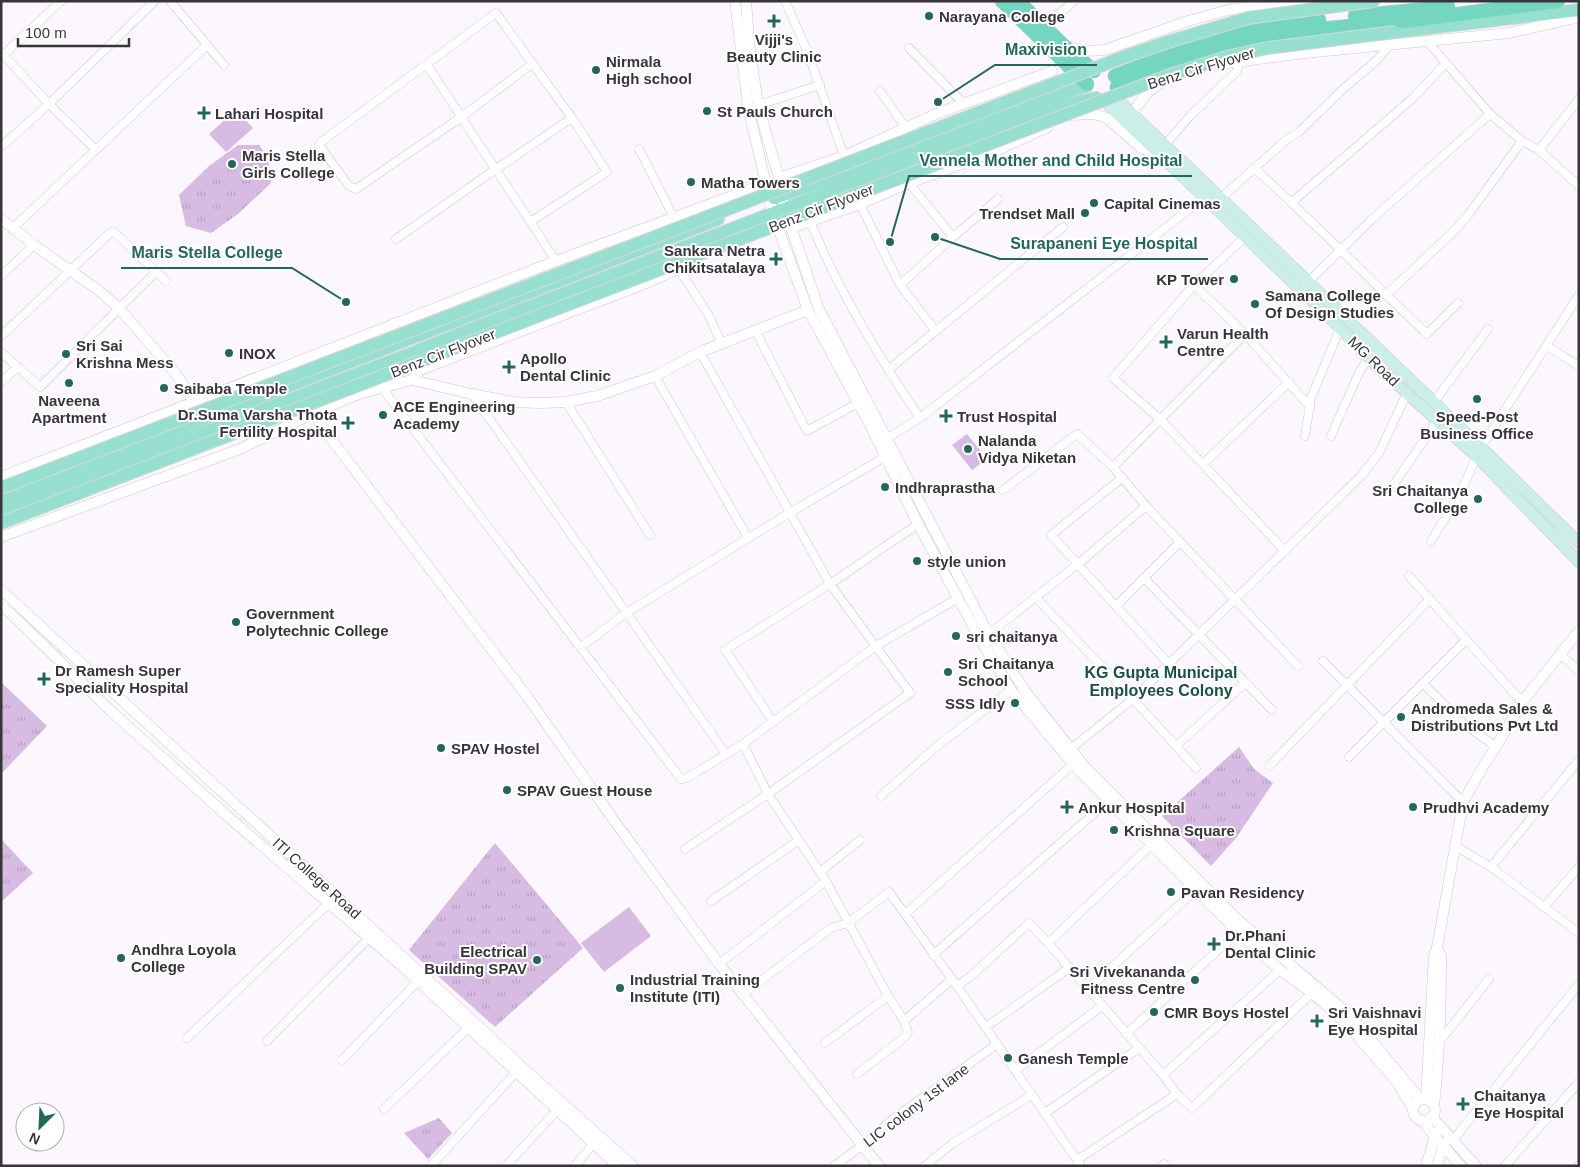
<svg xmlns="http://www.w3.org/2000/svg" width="1580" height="1167" viewBox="0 0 1580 1167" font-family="Arial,sans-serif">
<defs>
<pattern id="park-tufts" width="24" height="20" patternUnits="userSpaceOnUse" patternTransform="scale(1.25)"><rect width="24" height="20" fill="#d7bbe2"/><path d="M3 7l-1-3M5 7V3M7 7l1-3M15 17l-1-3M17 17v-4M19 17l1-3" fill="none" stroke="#b9a1c3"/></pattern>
</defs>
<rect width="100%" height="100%" fill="#fcf6fe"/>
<g fill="#d7bbe2">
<path d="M236 110 253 128 226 152 209 134Z"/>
<path d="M967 434 987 459 972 470 952 445Z"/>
<path d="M629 907 651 936 604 972 581 943Z"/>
</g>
<g fill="url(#park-tufts)">
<path d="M238 145H259L268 157 271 183 238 214 211 233 186 226 179 195 209 166Z"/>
<path d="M1 682 47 726 1 774Z"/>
<path d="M1239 747 1254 769 1273 783 1236 838 1211 866 1162 816Z"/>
<path d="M1 839 33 873 1 902Z"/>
<path d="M495 843 583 948 495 1027 409 950Z"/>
<path d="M439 1118 452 1133 428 1159 404 1133Z"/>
</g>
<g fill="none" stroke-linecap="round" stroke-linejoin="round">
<defs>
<g id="minor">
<path d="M170 1 224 65"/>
<path d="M785 1 807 50 844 156"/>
<path d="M1277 5 1303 1"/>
<path d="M1044 27 1074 1"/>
<path d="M1428 42 1490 114 1522 141 1539 150 1579 186"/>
<path d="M909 48 964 104"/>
<path d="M1 52 49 104 96 150"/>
<path d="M1 57 61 1"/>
<path d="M427 65 556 261"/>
<path d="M880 91 906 128"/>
<path d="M758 105 820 85"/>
<path d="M1165 145 1190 116 1237 71 1240 61"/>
<path d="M1 147 49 104 155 1"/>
<path d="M639 149 674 218"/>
<path d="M1539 150 1579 99"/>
<path d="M1254 168C1313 221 1369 279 1427 334L1458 303"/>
<path d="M909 183 953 237"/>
<path d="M1221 198 1286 140 1299 132 1342 90 1377 60 1389 46"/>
<path d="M1292 202 1412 99 1445 64"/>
<path d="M860 204 900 285 935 330"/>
<path d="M810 221C838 290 878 356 920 418"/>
<path d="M530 222 607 172 572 118 496 13 321 142 319 145 349 186 356 189 460 118 532 64"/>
<path d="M13 228 207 45"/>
<path d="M1245 237 1194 285 1113 378 1161 420 1285 551"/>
<path d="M396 239 496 169 572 118"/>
<path d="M679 269 708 314 722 344"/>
<path d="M1 276 34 245"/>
<path d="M900 285 953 237 998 199"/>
<path d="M1194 285 1245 334 1310 407"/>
<path d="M1305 285 1371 220 1490 114"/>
<path d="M1386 295 1454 231 1468 215 1522 141"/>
<path d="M755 330 807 431 858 403"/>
<path d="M1 336 111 232 115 233 166 281"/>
<path d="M1547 346 1579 366"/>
<path d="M1 352 40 387 156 272"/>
<path d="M888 370 1063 227"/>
<path d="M655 376 748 538"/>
<path d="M1 382 18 367"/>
<path d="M382 388 681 779 687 778 743 744 876 646 958 598"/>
<path d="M472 394 726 754"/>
<path d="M566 402 650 535"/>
<path d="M1434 402 1488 329"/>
<path d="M1305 436 1311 398 1340 328"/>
<path d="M1331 436 1358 375 1368 358"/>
<path d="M884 440 920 418 1205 197"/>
<path d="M1203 464 1289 382"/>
<path d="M1113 467 1245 334"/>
<path d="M1122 478 1051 535 1168 663"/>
<path d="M1392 487 1437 421"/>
<path d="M1003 490 1077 434 1113 467 1146 506 1298 666"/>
<path d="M1431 541 1460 494 1481 447 1579 295"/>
<path d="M1409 576 1522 702"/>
<path d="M1144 578 1272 710"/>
<path d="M1036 598 1133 699 1196 768"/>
<path d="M1116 606 1180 542"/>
<path d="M985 637 1078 564 1146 506"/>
<path d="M581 647 626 613 791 512 885 457"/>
<path d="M1561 655 1579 671"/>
<path d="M1323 661 1463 802"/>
<path d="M1423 683 1459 720 1496 747"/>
<path d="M773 722 725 650 830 584 918 524"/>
<path d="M743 744 768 794 826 881 888 996 904 1021 908 1032 905 1037 857 1074"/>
<path d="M1176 746 1245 683"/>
<path d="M1068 751 1133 699 1362 475 1379 453 1407 393"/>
<path d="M1349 757 1466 640"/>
<path d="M1269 766 1430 599"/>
<path d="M881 796 937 746 1011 690"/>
<path d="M1151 845 1048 943 1163 1075 1177 1094 1192 1108 1312 993"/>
<path d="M1455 846 1491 867 1579 933"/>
<path d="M685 849 768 794 910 693 830 584 700 352"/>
<path d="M1491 867 1579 760"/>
<path d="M820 872 860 840"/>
<path d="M711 901 799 840"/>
<path d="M1544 907 1579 867"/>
<path d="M905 914 1073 764"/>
<path d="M933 955 1108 801"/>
<path d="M719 964 826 881"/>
<path d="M957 986 970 977 1029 923 1048 943"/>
<path d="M1087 990 1200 886"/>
<path d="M743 994 831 928 848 923 889 892 957 986 1081 1166"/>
<path d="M904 1021 952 979"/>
<path d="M986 1027 1069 968"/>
<path d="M1126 1034 1238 932"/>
<path d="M187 1038 329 903"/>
<path d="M267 1041 369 938"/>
<path d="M1440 1041 1489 979"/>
<path d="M825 1043 888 996"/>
<path d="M342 1060 418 981"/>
<path d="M1016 1070 1102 1006"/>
<path d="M1163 1075 1280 970"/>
<path d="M384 1109 468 1028"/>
<path d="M1045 1113 1139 1048"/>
<path d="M1453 1140 1579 984"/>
<path d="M1077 1160 1177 1094"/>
<path d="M431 1166 519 1069"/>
<path d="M506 1166 557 1110"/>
<path d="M575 1166 594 1143"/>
<path d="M834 1166 863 1145 893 1119 997 1044"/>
<path d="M925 1166 953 1143 1032 1095"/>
<path d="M1161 1166 1164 1164"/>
<path d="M1505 1166 1579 1082"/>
<path d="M1578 1166 1579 1165"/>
</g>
<g id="tertiary">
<path d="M735 1 748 107 773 214 808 310 871 427 918 524 980 639 1011 690 1073 764 1196 890 1238 932 1280 970 1312 993 1344 1021 1397 1082 1413 1109"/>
<path d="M746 1 749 42 758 105 779 178 785 209 818 307 989 635 1025 691 1084 766 1239 921 1352 1017 1420 1099"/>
<path d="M1068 46 1084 51 1105 50 1188 21 1228 10 1262 5H1276L1282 7 1291 16"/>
<path d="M1221 64 1305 53 1509 33 1579 17"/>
<path d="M1132 113 1147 93 1162 82"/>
<path d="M1070 115 1094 114 1107 118 1140 147 1161 157"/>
<path d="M779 178 844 156 936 114 1052 71"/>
<path d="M1 219 34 245 98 290 119 308 176 374 198 407"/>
<path d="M791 228 860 204 909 183 989 154 1048 127"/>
<path d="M412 380 420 370 649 282 688 264"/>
<path d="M306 399 322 427 526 695 618 826 719 964 879 1166"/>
<path d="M1 477 556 261 767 183"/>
<path d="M1 537 240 449 314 413 359 394 412 380 472 394 513 402 540 403 566 402 597 396 655 376 700 352 808 310"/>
<path d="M1 590 473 1021 521 1066 633 1166"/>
<path d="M1 604 113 713 226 815 403 967 618 1166"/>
<path d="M1426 1099 1434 955 1437 948 1463 802 1484 765 1496 747 1522 702 1579 631"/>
<circle cx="1424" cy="1110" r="11"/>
<path d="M1434 1105C1440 1055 1441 1006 1441 956L1437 948"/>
<path d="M1432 1117 1476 1166"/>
<path d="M1422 1120 1431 1132 1461 1166"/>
<path d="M1426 1166 1436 1133"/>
<path d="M1437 1166 1444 1143"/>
</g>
<g id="secondary">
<path d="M1113 95 1481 447 1579 543"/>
<path d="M1102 99 1340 328 1368 358 1476 456 1579 562"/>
</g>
<g id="primary">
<path d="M1395 32 1579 10"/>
<path d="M774 198 849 172 1039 101 1087 86"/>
<path d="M1 500 206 418 718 219"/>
<path d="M1 511 86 477 415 352 469 330 963 140 1053 108 1096 98"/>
</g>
<g id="trunk">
<path d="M1002 1 1087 84"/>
<path d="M1018 1 1062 44 1094 71"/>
<path d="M1355 16 1448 7"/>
<path d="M1115 76 1196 44 1233 34 1319 20"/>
<path d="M1117 87 1206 52 1241 41 1331 28 1413 20 1558 1"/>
</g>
</defs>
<use href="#minor" stroke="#cec8d0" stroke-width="9"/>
<use href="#tertiary" stroke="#cec8d0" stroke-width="11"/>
<use href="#secondary" stroke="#cec8d0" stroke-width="12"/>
<use href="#primary" stroke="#d7d7d7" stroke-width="14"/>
<use href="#trunk" stroke="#d7d7d7" stroke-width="15"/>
<use href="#minor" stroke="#fff" stroke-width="8"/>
<use href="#tertiary" stroke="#fff" stroke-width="10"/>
<use href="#secondary" stroke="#cbefe8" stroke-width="11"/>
<use href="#primary" stroke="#97e0d0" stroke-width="12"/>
<use href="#trunk" stroke="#74d6c0" stroke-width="14"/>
<defs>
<g id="primary-bridge">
<path d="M1 488 1121 58 1171 41 1248 18 1374 1"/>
<path d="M1 523 543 314 1167 76 1230 56 1268 48 1395 32"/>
</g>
</defs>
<use href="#primary-bridge" stroke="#d7d7d7" stroke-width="14" stroke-linecap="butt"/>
<use href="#primary-bridge" stroke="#97e0d0" stroke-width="12"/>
</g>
<g fill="#236759" stroke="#fff" stroke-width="2">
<circle cx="929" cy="16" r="5"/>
<path d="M771.5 13.5h5v5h5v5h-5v5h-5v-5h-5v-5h5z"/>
<circle cx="596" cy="70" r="5"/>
<circle cx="707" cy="111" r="5"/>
<path d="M201.5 105.5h5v5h5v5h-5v5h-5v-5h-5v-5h5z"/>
<circle cx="232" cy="164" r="5"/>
<circle cx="691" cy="182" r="5"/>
<circle cx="1094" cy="203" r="5"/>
<circle cx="1085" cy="213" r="5"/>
<path d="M773.5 251.5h5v5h5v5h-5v5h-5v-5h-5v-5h5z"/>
<circle cx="1234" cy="279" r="5"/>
<circle cx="1255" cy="304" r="5"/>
<path d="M1163.5 334.5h5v5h5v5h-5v5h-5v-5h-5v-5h5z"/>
<circle cx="229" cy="353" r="5"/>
<circle cx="66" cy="354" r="5"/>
<path d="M506.5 359.5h5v5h5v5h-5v5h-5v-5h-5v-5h5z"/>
<circle cx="69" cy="383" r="5"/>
<circle cx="164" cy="388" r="5"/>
<circle cx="1477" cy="399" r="5"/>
<circle cx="383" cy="415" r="5"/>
<path d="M943.5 408.5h5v5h5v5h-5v5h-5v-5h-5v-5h5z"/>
<path d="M345.5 415.5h5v5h5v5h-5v5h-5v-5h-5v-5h5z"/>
<circle cx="968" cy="449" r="5"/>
<circle cx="885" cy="487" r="5"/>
<circle cx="1478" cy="499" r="5"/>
<circle cx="917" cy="561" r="5"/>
<circle cx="236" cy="622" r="5"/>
<circle cx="956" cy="636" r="5"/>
<circle cx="948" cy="672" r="5"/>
<path d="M41.5 671.5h5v5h5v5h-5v5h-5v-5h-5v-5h5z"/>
<circle cx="1015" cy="703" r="5"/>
<circle cx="1401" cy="717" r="5"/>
<circle cx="441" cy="748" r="5"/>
<circle cx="507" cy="790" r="5"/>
<path d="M1064.5 799.5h5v5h5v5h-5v5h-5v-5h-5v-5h5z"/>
<circle cx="1413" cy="807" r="5"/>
<circle cx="1114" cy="830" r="5"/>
<circle cx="1171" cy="892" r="5"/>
<path d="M1211.5 936.5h5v5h5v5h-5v5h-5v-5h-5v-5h5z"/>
<circle cx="121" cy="958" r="5"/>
<circle cx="537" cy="960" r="5"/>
<circle cx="1195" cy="980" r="5"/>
<circle cx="620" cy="988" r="5"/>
<circle cx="1154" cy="1012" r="5"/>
<path d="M1314.5 1013.5h5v5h5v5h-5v5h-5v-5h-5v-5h5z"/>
<circle cx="1008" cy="1058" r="5"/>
<path d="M1460.5 1096.5h5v5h5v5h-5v5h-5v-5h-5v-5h5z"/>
</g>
<g text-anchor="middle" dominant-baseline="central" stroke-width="4" stroke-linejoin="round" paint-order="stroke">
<g font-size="15" font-weight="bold" fill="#383539" stroke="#fff" text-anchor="start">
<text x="939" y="16">Narayana College</text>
<text x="774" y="39" text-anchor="middle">Vijji's<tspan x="774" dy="17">Beauty Clinic</tspan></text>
<text x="606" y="61">Nirmala<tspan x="606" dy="17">High school</tspan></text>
<text x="717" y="111">St Pauls Church</text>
<text x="215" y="113">Lahari Hospital</text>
<text x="242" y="155">Maris Stella<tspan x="242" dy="17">Girls College</tspan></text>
<text x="701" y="182">Matha Towers</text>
<text x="1104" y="203">Capital Cinemas</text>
<text x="1075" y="213" text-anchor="end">Trendset Mall</text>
<text x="765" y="250" text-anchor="end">Sankara Netra<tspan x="765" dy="17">Chikitsatalaya</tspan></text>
<text x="1224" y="279" text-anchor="end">KP Tower</text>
<text x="1265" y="295">Samana College<tspan x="1265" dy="17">Of Design Studies</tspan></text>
<text x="1177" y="333">Varun Health<tspan x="1177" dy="17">Centre</tspan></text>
<text x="76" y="345">Sri Sai<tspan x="76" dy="17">Krishna Mess</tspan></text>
<text x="239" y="353">INOX</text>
<text x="520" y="358">Apollo<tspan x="520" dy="17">Dental Clinic</tspan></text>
<text x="174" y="388">Saibaba Temple</text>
<text x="69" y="400" text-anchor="middle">Naveena<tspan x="69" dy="17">Apartment</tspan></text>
<text x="393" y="406">ACE Engineering<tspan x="393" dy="17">Academy</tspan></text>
<text x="337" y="414" text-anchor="end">Dr.Suma Varsha Thota<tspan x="337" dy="17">Fertility Hospital</tspan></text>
<text x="957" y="416">Trust Hospital</text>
<text x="1477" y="416" text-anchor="middle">Speed-Post<tspan x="1477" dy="17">Business Office</tspan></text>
<text x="978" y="440">Nalanda<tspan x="978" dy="17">Vidya Niketan</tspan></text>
<text x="895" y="487">Indhraprastha</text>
<text x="1468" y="490" text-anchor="end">Sri Chaitanya<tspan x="1468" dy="17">College</tspan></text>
<text x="927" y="561">style union</text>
<text x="246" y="613">Government<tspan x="246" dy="17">Polytechnic College</tspan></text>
<text x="966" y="636">sri chaitanya</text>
<text x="958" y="663">Sri Chaitanya<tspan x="958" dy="17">School</tspan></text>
<text x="55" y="670">Dr Ramesh Super<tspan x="55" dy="17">Speciality Hospital</tspan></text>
<text x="1005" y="703" text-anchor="end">SSS Idly</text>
<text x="1411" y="708">Andromeda Sales &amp;<tspan x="1411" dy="17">Distributions Pvt Ltd</tspan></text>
<text x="451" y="748">SPAV Hostel</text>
<text x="517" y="790">SPAV Guest House</text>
<text x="1078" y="807">Ankur Hospital</text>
<text x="1423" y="807">Prudhvi Academy</text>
<text x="1124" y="830">Krishna Square</text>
<text x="1181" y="892">Pavan Residency</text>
<text x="1225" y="935">Dr.Phani<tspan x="1225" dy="17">Dental Clinic</tspan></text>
<text x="131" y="949">Andhra Loyola<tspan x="131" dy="17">College</tspan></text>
<text x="527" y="951" text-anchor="end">Electrical<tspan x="527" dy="17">Building SPAV</tspan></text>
<text x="1185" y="971" text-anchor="end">Sri Vivekananda<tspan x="1185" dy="17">Fitness Centre</tspan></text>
<text x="630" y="979">Industrial Training<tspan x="630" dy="17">Institute (ITI)</tspan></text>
<text x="1164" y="1012">CMR Boys Hostel</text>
<text x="1328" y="1012">Sri Vaishnavi<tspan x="1328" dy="17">Eye Hospital</tspan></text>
<text x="1018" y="1058">Ganesh Temple</text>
<text x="1474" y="1095">Chaitanya<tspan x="1474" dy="17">Eye Hospital</tspan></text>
</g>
<g font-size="15" fill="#383539" stroke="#fff">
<text transform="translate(1201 68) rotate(-17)">Benz Cir Flyover</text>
<text transform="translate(821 208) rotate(-21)">Benz Cir Flyover</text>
<text transform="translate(443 353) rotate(-21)">Benz Cir Flyover</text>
<text transform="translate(1374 361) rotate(44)">MG Road</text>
<text transform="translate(317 878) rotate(42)">ITI College Road</text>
<text transform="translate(916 1105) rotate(-37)">LIC colony 1st lane</text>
</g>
<g font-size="16" font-weight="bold" fill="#1a5045" stroke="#fff">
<text x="1161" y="672">KG Gupta Municipal<tspan x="1161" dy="18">Employees Colony</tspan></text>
</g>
</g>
<path fill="none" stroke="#236759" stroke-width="2" d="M938 102L995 65H1097M890 242L909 176H1192M935 237L1000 259H1208M346 302L292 268H121"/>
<g fill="#236759" stroke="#fff" stroke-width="2">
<circle cx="938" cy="102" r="5"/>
<circle cx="890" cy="242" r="5"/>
<circle cx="935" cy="237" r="5"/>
<circle cx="346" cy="302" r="5"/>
</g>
<g font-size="16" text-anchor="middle" font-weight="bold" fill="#236759" stroke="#fff" stroke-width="4" stroke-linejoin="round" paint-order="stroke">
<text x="1046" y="55">Maxivision</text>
<text x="1051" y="166">Vennela Mother and Child Hospital</text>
<text x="1104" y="249">Surapaneni Eye Hospital</text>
<text x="207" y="258">Maris Stella College</text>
</g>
<rect width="1580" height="1167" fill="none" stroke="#383539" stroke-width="5"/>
<g transform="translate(40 1127) rotate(204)"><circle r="24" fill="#ffffff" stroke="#afaeb0"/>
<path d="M0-4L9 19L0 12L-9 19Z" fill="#236759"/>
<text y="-8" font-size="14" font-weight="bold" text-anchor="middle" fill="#383539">N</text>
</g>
<path d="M18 38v8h111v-8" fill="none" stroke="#383539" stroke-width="2.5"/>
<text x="25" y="38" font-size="15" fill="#383539" stroke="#ffffff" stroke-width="4" paint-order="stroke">100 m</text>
</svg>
